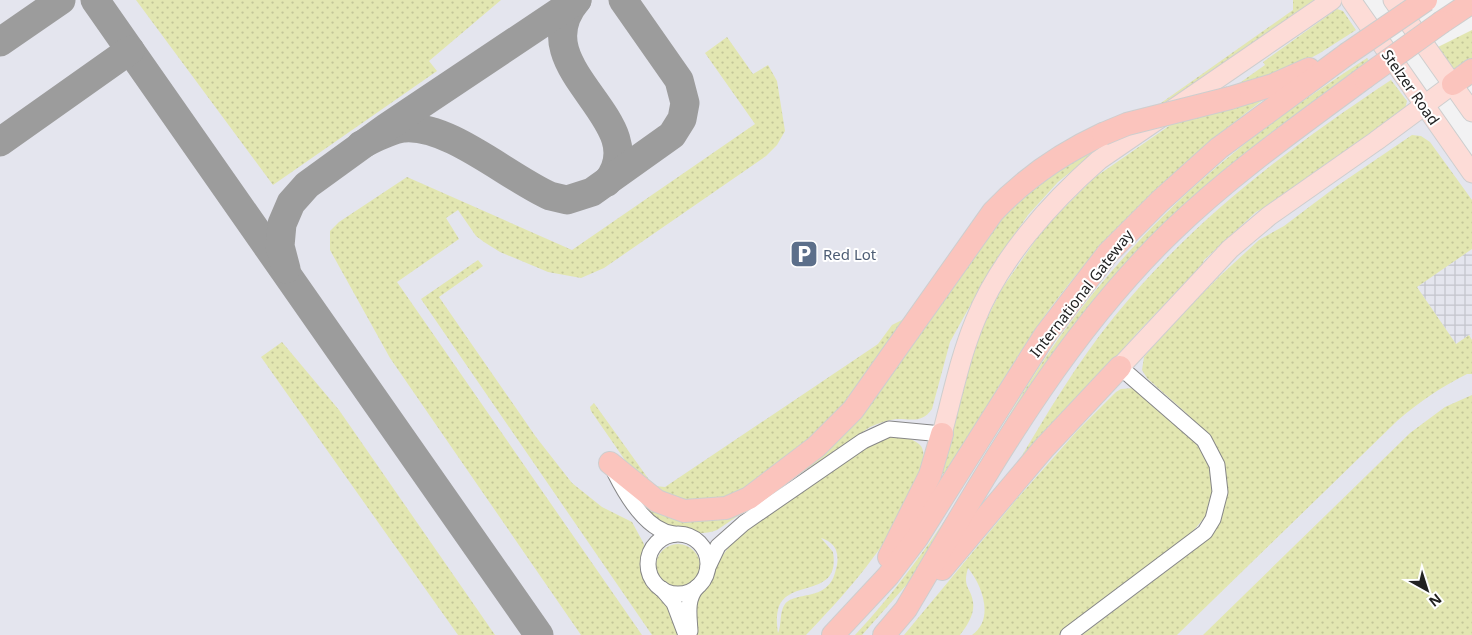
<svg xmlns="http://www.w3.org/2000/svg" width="1472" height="635" viewBox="0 0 1472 635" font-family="'Noto Sans',sans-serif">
<defs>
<pattern id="industrial-grid" width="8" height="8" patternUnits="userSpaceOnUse" patternTransform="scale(1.25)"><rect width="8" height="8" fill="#e4e5ee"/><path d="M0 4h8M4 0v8" fill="none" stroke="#c3c4cc"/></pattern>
<pattern id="grass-dots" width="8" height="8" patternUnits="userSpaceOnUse" patternTransform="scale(1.25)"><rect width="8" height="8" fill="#e2e6b1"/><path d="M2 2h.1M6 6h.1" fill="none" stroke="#c2c598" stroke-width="1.8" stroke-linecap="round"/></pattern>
</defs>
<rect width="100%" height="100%" fill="#f2f2f3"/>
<path fill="#e4e5ee" d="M0 0H1351L1472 173V635H0Z"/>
<path fill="url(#industrial-grid)" d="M1472 249V333L1456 344 1417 287Z"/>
<g fill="url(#grass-dots)" fill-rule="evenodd">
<path d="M136 0H501L429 61 437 71 273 185Z"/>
<path d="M1293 0H1314L1167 103H1161L1293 10Z"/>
<path d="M1337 9 1343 11 1356 30 1320 53 1290 69 1231 89 1265 65 1263 62Z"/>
<path d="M1472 30V61L1456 70 1450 68 1436 48Z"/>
<path d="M727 37 753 74 768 65 777 81 785 131 777 145 766 156 604 268 581 278 548 272 500 252 484 242 476 236 458 210 446 218 459 239 397 282 642 635H581L390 358 330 250V231L339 222 407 177 572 250 755 124 705 53Z"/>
<path d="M1367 58 1370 63 1269 134 1193 197 909 582 862 635H855C897 590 933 540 966 488 997 437 1026 384 1061 335 1109 269 1166 208 1230 156 1273 120 1320 89 1367 58Z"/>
<path d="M1391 80 1407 101 1405 109 1276 201 1256 212 1204 260 1202 265 1138 332 1038 445 1014 469C1045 417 1076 364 1114 317 1194 219 1286 150 1391 80Z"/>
<path d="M1272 93C1194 152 1121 216 1061 294 1018 349 984 413 947 473L942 474 941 470 970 363 982 329 1001 290 1044 228 1094 178 1179 119Z"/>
<path d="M1412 135 1421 136 1430 142 1472 200V249L1417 287 1456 344 1469 335 1472 340V374H1467C1441 387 1419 402 1397 421L1177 635H1082L1197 548C1213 532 1225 515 1226 491 1228 440 1181 410 1147 378L1142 370 1144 357 1171 325 1220 276 1259 240 1284 226 1337 186Z"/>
<path d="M1109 141 1058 182 1028 215 992 266 950 342 932 409C922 423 913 419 897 419 887 420 879 423 870 427L717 530C692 540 645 527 640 497L670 511 772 489 1006 211 1037 182Z"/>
<path d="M478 260 483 266 439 297 536 437 572 483 602 507 632 522 644 544 646 579 650 586 668 604 680 635H652L421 299Z"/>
<path d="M908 317 836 420 749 490 710 504 666 498 636 476 591 411 590 407 594 403 650 481 655 486 665 487 878 344 892 325Z"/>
<path d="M282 342 339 410 495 635H458L261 357Z"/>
<path d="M1134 388 1194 441 1208 461 1213 475V486L1211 503 1205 517 1188 537 1059 635H972C995 619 982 585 968 568 962 588 971 587 973 602 975 614 967 626 960 635H904L1016 500 1077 431 1116 392 1121 389Z"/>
<path d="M1472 395V635H1203L1410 433 1445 407Z"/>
<path d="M900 436C907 438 916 440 921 446 927 456 921 466 918 476 897 537 850 589 806 635H697L694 611 696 604C709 579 719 555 739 536L870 442 888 437ZM821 538C827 540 833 543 836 550 838 556 838 562 836 569 829 603 797 590 785 604 779 612 782 624 778 633 777 627 776 617 778 610 786 577 841 600 833 552Z"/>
<circle cx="678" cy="566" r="22"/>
</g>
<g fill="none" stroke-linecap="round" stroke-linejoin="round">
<g stroke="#9c9c9c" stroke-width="29">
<path d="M95 0 539 635"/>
<path d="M577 0C519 68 657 121 607 182"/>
<path d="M0 42 61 0"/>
<path d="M0 142 130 50"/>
<path d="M361 145C375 138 389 130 404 128 449 124 509 178 550 196L567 200 592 192 672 135 682 119 685 103 679 80 623 0"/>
<path d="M286 269 280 246 282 224 291 203 307 185 387 127 577 0"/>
</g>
<defs>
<g id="minor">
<path d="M615 473C626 495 647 531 674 534"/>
<circle cx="678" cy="564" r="30"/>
<path d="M708 567 718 546 744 523 863 441 889 429 942 434"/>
<path d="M662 589 674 603 686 635"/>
<path d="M690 631C689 615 686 599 697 587"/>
<path d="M1068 635 1205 532 1213 519 1220 492 1217 465 1204 440 1120 367"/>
</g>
<g id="major">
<path d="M1351 0 1472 173"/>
<path d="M1393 0 1472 112"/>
<path d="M1120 367 1230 249 1269 216 1376 141 1453 84"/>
<path d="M942 434C952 397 960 357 975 321 999 260 1050 203 1099 160L1332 0"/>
</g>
<g id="highway">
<path d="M1442 22 1472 2"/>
<path d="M1453 84 1472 70"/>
<path d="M1230 98 1273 85 1309 69"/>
<path d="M610 463 657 501 684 511 726 508 749 498 816 447 853 410 993 212C1024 179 1062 153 1103 134"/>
<path d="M889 557 930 475 942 434"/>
<path d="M942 569 1044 448 1120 367"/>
<path d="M833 635 888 576 917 538 1045 335 1108 253 1160 201 1219 148 1347 54"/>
<path d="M884 635 906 609C985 476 1060 339 1172 231 1231 174 1298 127 1364 78"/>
</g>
</defs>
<use href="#minor" stroke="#868687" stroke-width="17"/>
<use href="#major" stroke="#cecece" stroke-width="21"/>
<use href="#highway" stroke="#cecece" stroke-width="24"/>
<use href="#minor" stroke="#fff" stroke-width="15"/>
<use href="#major" stroke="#fddcd7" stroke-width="19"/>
<use href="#highway" stroke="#fbc4bd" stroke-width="22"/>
<defs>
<g id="highway-bridge">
<path d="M1347 54 1426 0"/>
<path d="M1364 78 1442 22"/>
<path d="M1103 134 1127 124 1230 98"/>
</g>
</defs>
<use href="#highway-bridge" stroke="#cecece" stroke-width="24" stroke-linecap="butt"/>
<use href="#highway-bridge" stroke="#fbc4bd" stroke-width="22"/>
</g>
<defs>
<symbol id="parking-square" viewBox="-11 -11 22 22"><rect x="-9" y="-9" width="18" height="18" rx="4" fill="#5c6f8a" stroke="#fff"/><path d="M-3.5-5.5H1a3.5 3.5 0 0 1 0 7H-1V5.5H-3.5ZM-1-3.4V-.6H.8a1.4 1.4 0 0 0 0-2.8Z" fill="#fff"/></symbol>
</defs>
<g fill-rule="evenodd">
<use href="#parking-square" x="788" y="238" width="32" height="32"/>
</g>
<g text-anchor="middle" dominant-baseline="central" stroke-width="4" stroke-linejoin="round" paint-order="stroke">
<g font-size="15" fill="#222" stroke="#fff">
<text transform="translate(1411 87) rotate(55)">Stelzer Road</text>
<text transform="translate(1081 293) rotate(-52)">International Gateway</text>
</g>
<g font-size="15" fill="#4e5e75" stroke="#fff" text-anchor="start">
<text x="823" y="254">Red Lot</text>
</g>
</g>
<g transform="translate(1427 590) rotate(141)" stroke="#ffffff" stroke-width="4" paint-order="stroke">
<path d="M0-4L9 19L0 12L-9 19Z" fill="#222222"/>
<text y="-8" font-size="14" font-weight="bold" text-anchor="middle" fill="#222222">N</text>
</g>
</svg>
